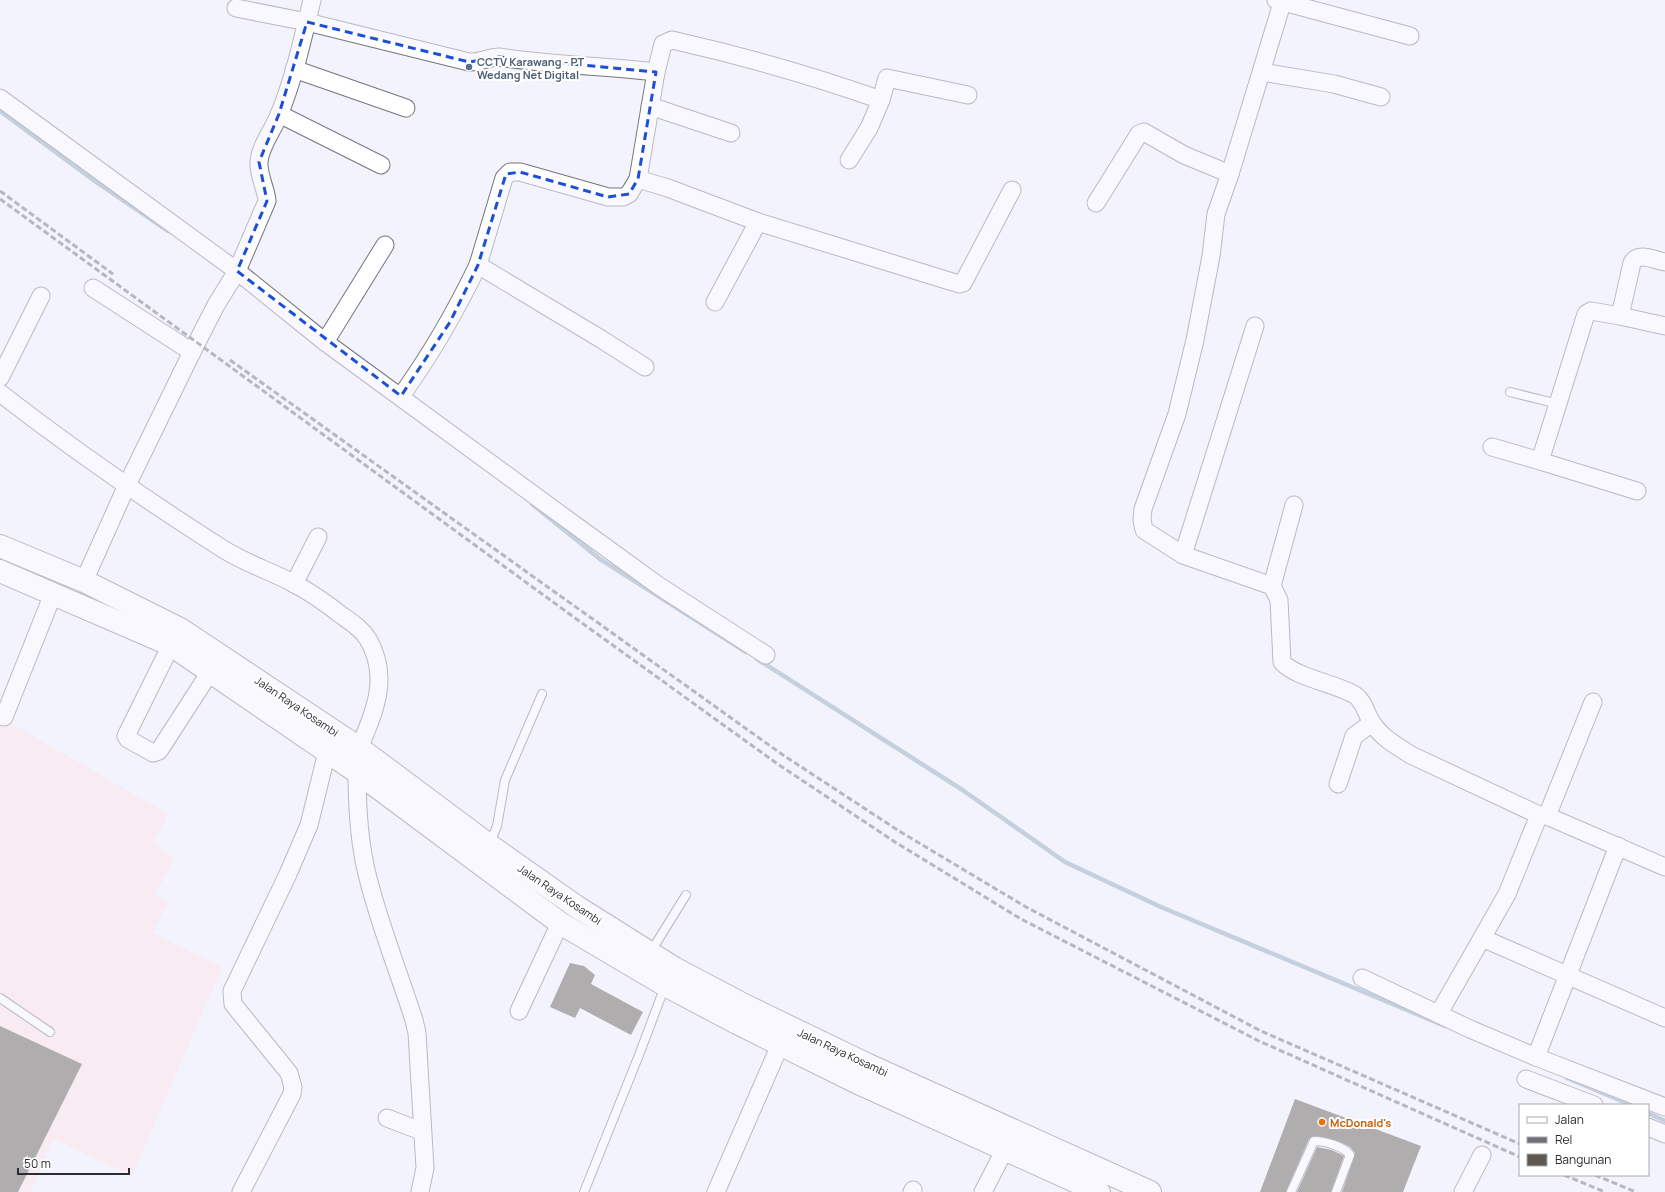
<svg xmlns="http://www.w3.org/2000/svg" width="1665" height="1192" viewBox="0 0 1665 1192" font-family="Manrope,sans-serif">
<rect width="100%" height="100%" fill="#f3f3fd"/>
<path fill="#fee3e4" d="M0 717 168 814 153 843 174 858 155 895 168 902 153 933 222 967 132 1176 54 1139 30 1192H0Z"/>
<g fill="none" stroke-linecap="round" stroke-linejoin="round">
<g stroke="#8fa6bb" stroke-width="4.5">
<path d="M0 111 96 182 168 231"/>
<path d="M532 504 600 559 746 652"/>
<path d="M757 659 961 789 1065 862 1161 907 1445 1026"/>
<path d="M1567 1078 1631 1105"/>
<path d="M1648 1113 1665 1121"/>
</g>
</g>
<g fill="#615951">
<path d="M570 963 584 966 595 975 591 984 643 1012 631 1035 580 1008 575 1018 550 1007Z"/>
<path d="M0 1026 82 1064 18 1192H0Z"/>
<path d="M1295 1099 1421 1146 1403 1192H1342L1355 1153 1350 1147 1340 1142 1314 1136 1309 1139 1286 1192H1260Z"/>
<path d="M1317 1147 1332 1150 1344 1156 1331 1192H1297Z"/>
</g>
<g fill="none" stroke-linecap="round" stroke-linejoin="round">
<defs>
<g id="service">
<path d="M1510 392 1558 404"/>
<path d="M490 843 497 826 505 780 542 694"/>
<path d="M650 953 686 895"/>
<path d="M0 998 50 1032"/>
<path d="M584 1192 639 1055 665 986"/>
<path d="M1291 1192 1314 1141C1325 1141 1343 1146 1350 1155L1336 1192"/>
</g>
<g id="minor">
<path d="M1276 0 1410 36"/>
<path d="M1283 0 1230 174 1216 214 1211 256 1195 340 1177 414 1143 509 1142 520 1144 530 1183 555 1272 586 1279 600 1282 662C1294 677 1337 684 1355 695 1365 702 1366 715 1373 724 1382 738 1397 746 1411 755L1539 815 1547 816 1665 867"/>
<path d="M236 8 307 22 469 62C478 63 489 57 499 57 551 65 603 66 656 72"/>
<path d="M294 69 406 108"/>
<path d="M1262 72 1334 84 1381 97"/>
<path d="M0 98 237 271 267 201C266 188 258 175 259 162 260 146 273 130 279 115 294 78 303 38 312 0"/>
<path d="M881 100C813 76 743 56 672 40L663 44 656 72 638 179 668 188 758 222 959 284 963 283 1012 190"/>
<path d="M650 106 731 133"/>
<path d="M279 114 381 165"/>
<path d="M849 160 869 128 881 100 887 78 968 95"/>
<path d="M1096 203 1139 134 1144 132 1184 155 1230 174"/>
<path d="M478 265 504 178 510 172H520L608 197H623L629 194 638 179"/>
<path d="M93 288 192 352"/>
<path d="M715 302 758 222"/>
<path d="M1620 316 1665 326"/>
<path d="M325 342 385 245"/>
<path d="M0 378 41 296"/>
<path d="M0 393C72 449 146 500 223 549 245 563 270 571 293 583 310 592 326 603 341 615 351 622 361 628 368 639 390 677 375 711 359 748"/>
<path d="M401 396C432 353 455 313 478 265L601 339 645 367"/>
<path d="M1492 447 1540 461"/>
<path d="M1637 491 1540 461 1586 314 1591 311 1620 316 1632 263C1638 251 1654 260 1665 262"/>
<path d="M1183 555 1255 326"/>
<path d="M84 581 127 485 192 352 216 305 237 271 325 342 568 520 659 586 766 655"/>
<path d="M294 584 318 537"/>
<path d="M1272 586 1294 505"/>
<path d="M171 645 126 736 128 739 153 753 159 751 210 672"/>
<path d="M4 717 53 594"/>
<path d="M357 772C357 808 359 844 368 878 380 926 399 973 414 1020L417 1033 425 1168 420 1192"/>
<path d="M1338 784 1354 736 1372 723"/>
<path d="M1539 815 1507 894 1482 938 1665 1018"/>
<path d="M1547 816 1593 702"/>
<path d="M1362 978 1470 1029 1536 1057 1665 1107"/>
<path d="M519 1011 560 923"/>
<path d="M1439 1013 1482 938"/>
<path d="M1536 1057 1618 846"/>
<path d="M1526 1079 1594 1105"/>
<path d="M387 1118 421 1131"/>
<path d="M1648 1127 1665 1134"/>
<path d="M241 1192 292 1094 293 1087 289 1073 233 1004 232 991 288 874 309 825 327 752"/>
<path d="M716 1192 780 1045"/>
<path d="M912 1192 913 1190"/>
<path d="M983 1192 1005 1149"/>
<path d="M1463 1192 1482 1155"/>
</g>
<g id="trunk">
<path d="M0 546 84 581 180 629 359 748 489 845 577 907 674 968 746 1006 866 1064 1150 1192"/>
<path d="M0 571 171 645 357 772 560 923 665 985 737 1023 856 1082 1099 1192"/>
</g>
</defs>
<use href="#service" stroke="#74757f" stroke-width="10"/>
<use href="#minor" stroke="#74757f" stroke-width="19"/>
<use href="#trunk" stroke="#74757f" stroke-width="24"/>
<use href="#service" stroke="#fff" stroke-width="8"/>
<use href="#minor" stroke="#fff" stroke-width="17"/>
<use href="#trunk" stroke="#fff" stroke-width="22"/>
<g stroke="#6f6f76" stroke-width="3" stroke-dasharray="6 3" stroke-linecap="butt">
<path d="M0 191 113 274"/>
<path d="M0 199 564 610 779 765 895 842 1021 919 1259 1041 1520 1157"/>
<path d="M230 360 783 755 899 831 1026 907 1261 1031 1520 1144"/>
<path d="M1564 1175 1605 1192"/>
<path d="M1595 1175 1636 1192"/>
</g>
</g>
<path d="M0 0H1665V1192H0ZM307 22 469 62 499 57 656 72 638 179 629 194 608 197 520 172 506 174 478 265 450 322 401 396 237 271 267 201 259 162 279 114Z" fill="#f3f3fd" fill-opacity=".55" fill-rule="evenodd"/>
<path fill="none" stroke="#1d4ed8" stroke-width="3" stroke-dasharray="8 5" stroke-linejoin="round" d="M307 22 469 62 499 57 656 72 638 179 629 194 608 197 520 172 506 174 478 265 450 322 401 396 237 271 267 201 259 162 279 114Z"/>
<circle fill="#5c6f8a" stroke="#fff" stroke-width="1.5" cx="469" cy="67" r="4"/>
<circle fill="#e8710a" stroke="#fff" stroke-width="1.5" cx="1322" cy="1122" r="4"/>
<g text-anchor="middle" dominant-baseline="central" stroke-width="4" stroke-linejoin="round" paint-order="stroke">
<g font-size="11" font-weight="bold" fill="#4e5e75" stroke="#fff" text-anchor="start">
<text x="477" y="61">CCTV Karawang - PT<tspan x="477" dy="13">Wedang Net Digital</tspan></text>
</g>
<g font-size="11" fill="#2b2b30" stroke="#fff">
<text transform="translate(297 706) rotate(34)">Jalan Raya Kosambi</text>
<text transform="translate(560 894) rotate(34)">Jalan Raya Kosambi</text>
<text transform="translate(843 1052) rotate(25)">Jalan Raya Kosambi</text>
</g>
<g font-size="11" font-weight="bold" fill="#c56008" stroke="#fff" text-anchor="start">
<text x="1330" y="1122">McDonald's</text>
</g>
</g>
<rect x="1519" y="1104" width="130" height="72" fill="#ffffff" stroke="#aaaaac"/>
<rect x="1527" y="1117" width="20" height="6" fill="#ffffff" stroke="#aaaaac"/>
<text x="1555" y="1124" font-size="12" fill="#2b2b30">Jalan</text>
<rect x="1527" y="1137" width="20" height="6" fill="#6f6f76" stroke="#aaaaac"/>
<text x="1555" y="1144" font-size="12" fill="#2b2b30">Rel</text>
<rect x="1527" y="1154" width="20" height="12" fill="#615951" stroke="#aaaaac"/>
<text x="1555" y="1164" font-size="12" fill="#2b2b30">Bangunan</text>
<path d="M18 1168v6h111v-6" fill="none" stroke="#2b2b30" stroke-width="2"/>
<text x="24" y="1168" font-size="12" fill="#2b2b30" stroke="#ffffff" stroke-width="3" paint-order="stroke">50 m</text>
</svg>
